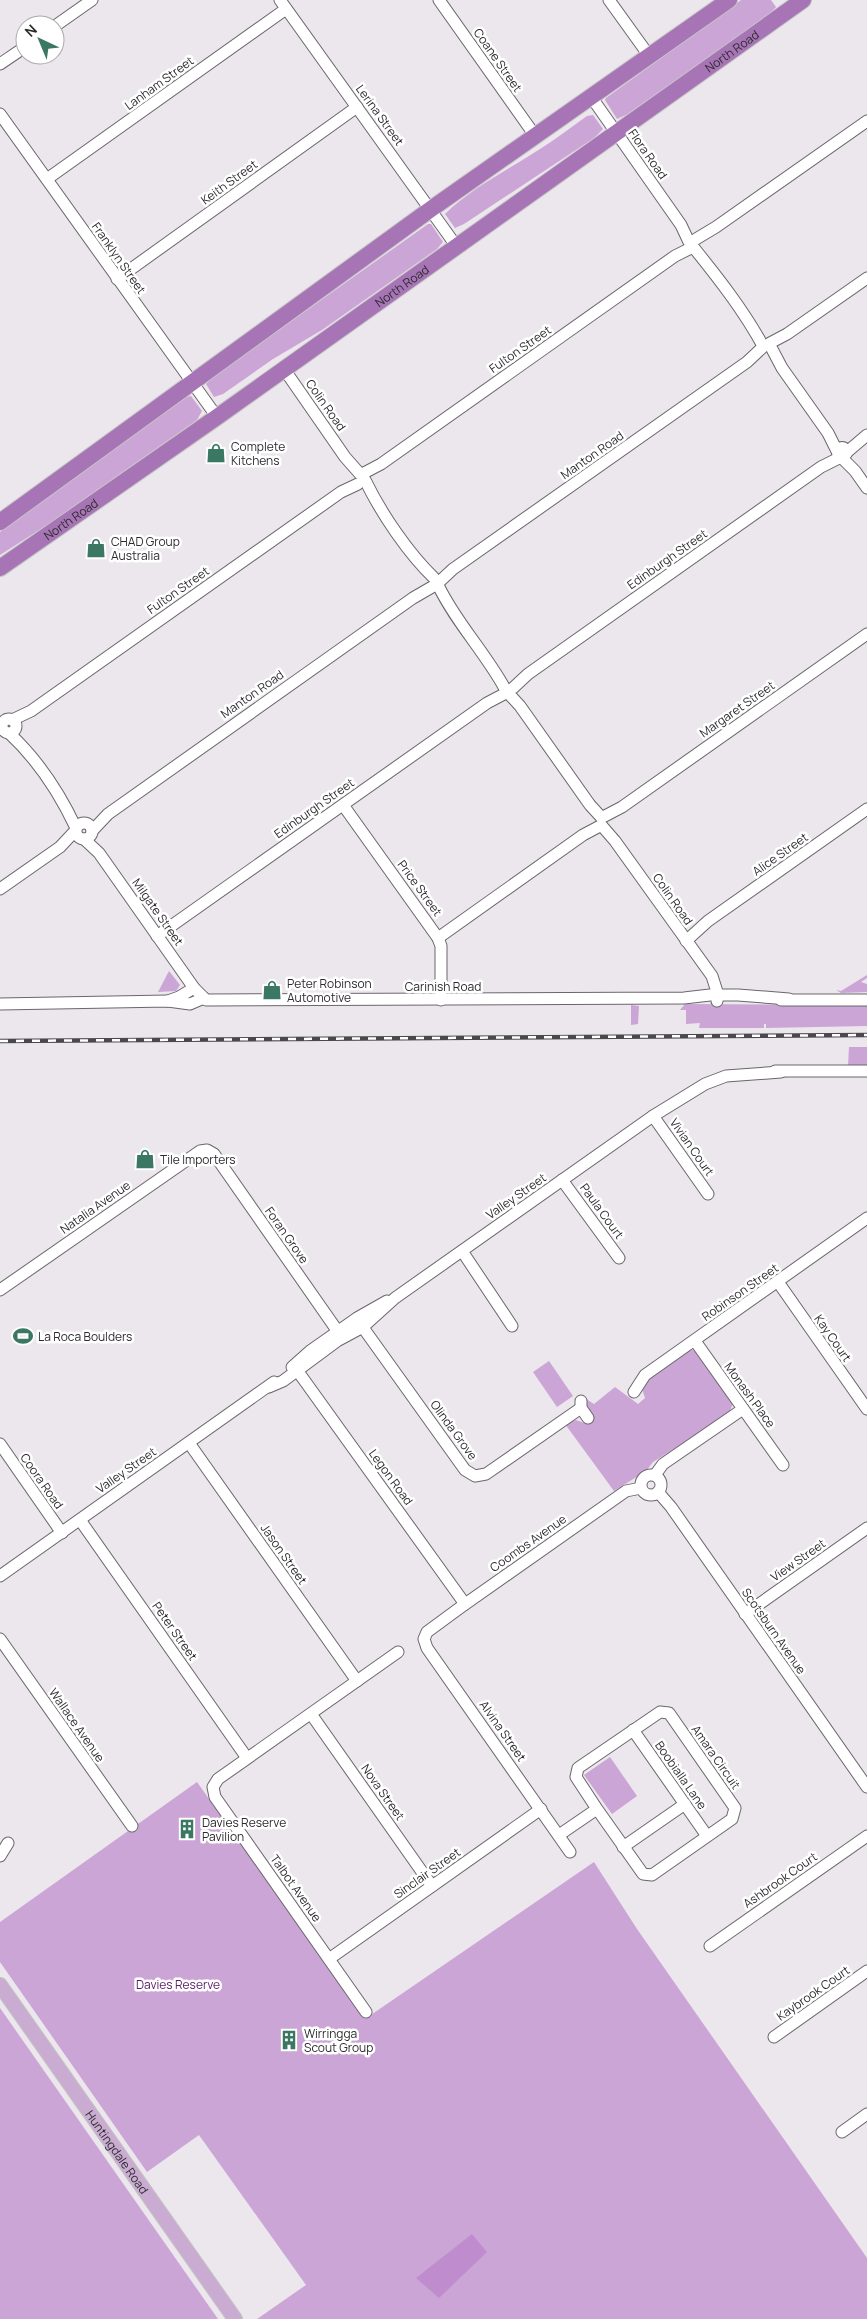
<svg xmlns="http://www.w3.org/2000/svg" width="867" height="2319" viewBox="0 0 867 2319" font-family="Manrope,sans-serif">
<rect width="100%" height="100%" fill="#ece6ed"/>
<g fill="#cba5d6">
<path d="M741 0H771L776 7 769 15 626 115 617 119 605 100 606 98Z"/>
<path d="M593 115 603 129 594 138 464 224 455 228 445 214C473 187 508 170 540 149 556 139 571 127 587 116Z"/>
<path d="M428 224H431L443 242 437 249 322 330 273 359 223 394 214 397 206 384 213 377Z"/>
<path d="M191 396 202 411 197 420 47 525 0 555V532L186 397Z"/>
<path d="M169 971 180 985 176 991 158 992Z"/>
<path d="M867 975V978L861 982 867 984V992L841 993 836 990 841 991Z"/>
<path d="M685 1004 867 1005V1026L766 1028V1024H764V1028H699L700 1023 686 1024V1010H680Z"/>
<path d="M631 1005 639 1006 638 1024 631 1025Z"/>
<path d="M849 1047H867V1066H848Z"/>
<path d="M693 1350 695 1351 733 1403 729 1414 653 1462 646 1471 614 1491 565 1424 576 1420 587 1424 594 1417 588 1410 586 1399 594 1404 615 1387 638 1404 645 1398 642 1389 649 1378 688 1351Z"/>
<path d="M549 1361 573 1396 557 1407 533 1372Z"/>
<path d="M610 1757 637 1796 612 1814 584 1775Z"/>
<path d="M197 1782 365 2019 594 1862 637 1929 867 2258V2319H257L306 2285 199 2135 147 2172 0 1962V1922Z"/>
<path d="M0 2008 218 2319H0Z"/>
</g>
<path fill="#bf8dce" d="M472 2234 487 2252 439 2298 416 2278Z"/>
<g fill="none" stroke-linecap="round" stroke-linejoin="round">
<defs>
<g id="minor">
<path d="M280 0 457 247"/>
<path d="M439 0 536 137"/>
<path d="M609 0 650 57"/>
<path d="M55 26 92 0"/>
<path d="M0 64 25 47"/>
<path d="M592 98 681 225 689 242"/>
<path d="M0 114 217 417"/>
<path d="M47 179 286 9"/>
<path d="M696 239 716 227 867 121"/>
<path d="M694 248C719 279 744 311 763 346"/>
<path d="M117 279 357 107"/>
<path d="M770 343 787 334 867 278"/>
<path d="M772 349 782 368 828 433 837 451"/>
<path d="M284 369 345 457 360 474"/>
<circle cx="842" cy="452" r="4.5"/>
<path d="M847 452 867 435"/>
<path d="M841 457 855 471 867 488"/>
<path d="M362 474 381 464 675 256 693 247"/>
<path d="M365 480C381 513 408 553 434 578"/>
<path d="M438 583 453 569 747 362 763 347"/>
<path d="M438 585C455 621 484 651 504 687"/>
<path d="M513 688 528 674 821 467 841 457"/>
<path d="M508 693 520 706 590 805 601 817"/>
<circle cx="9" cy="726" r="7"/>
<path d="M12 720 31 711 341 492 358 484"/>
<path d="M9 733C37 759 60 794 76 828"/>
<path d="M343 805 438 938 441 946V1000"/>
<path d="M603 817 622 807 867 634"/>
<circle cx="84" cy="831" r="8"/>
<path d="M602 826 615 841 712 976 718 995 717 1001"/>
<path d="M92 831 108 814 413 598 432 587"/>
<path d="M84 839 99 853 194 988 206 1000 684 998 710 995H738L789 999"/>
<path d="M0 889 60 847 75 831"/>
<path d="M157 936 487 703 506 693"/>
<path d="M438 938 583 835 600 826"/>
<path d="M686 941 708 921 867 809"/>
<path d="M781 1000H867"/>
<path d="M168 1001 179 997 194 988"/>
<path d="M0 1004 168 1001 190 1004 204 998"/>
<path d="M775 1071H867"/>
<path d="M653 1116 708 1194"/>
<path d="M562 1180 619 1258"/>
<path d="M462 1251 512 1326"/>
<path d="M778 1282 867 1409"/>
<path d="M0 1290 200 1151 207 1150 214 1154 341 1336"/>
<path d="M359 1322 465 1470 475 1476 486 1474 581 1408"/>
<path d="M695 1341 783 1465"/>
<path d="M294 1366 465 1604"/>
<path d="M292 1367 310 1351 357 1318 387 1301"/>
<path d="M269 1387 283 1381 337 1341 363 1327 395 1298 653 1116 705 1084 726 1076 781 1072"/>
<path d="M634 1392 645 1375 867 1218"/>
<path d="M581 1401V1408L588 1418"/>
<path d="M189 1443 357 1681"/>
<path d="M0 1444 62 1533"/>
<circle cx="651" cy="1485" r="10"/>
<path d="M655 1475 663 1464 743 1409"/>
<path d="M658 1492 671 1507 867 1787"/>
<path d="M80 1520 247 1758"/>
<path d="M0 1576 274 1382"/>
<path d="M745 1614 867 1528"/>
<path d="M0 1639 132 1826"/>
<path d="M311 1714 432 1886"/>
<path d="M633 1730 707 1836"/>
<path d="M559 1835 597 1809 643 1874 652 1875 732 1819 735 1808 669 1713 660 1712 578 1768 576 1777 597 1809"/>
<path d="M623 1847 685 1804"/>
<path d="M570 1852 427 1648 424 1639 427 1632 461 1607 626 1491 641 1488"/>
<path d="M0 1856 8 1843"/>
<path d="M710 1946 867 1836"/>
<path d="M329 1959 541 1809"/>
<path d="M366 2012 215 1797 213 1787 218 1779 398 1652"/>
<path d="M774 2037 867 1971"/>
<path d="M842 2132 867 2114"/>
</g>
<g id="major">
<path id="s1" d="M0 1985 235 2319"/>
</g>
<g id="highway">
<path d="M0 522 431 209 729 0"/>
<path id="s2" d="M0 568 217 417 803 0"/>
</g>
</defs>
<use href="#minor" stroke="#6b666c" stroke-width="13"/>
<use href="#major" stroke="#c4c4c4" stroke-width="16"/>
<use href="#highway" stroke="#c4c4c4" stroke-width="18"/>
<use href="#minor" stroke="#fff" stroke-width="11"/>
<use href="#major" stroke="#caacd3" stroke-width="14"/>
<use href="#highway" stroke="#a774b5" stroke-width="16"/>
<defs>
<path id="rail" d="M0 1041 867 1035"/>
</defs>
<use href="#rail" stroke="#4a484b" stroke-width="4.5"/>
<use href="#rail" stroke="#fff" stroke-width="2.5" stroke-dasharray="8" stroke-linecap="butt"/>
</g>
<defs>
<symbol id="shop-bare" viewBox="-9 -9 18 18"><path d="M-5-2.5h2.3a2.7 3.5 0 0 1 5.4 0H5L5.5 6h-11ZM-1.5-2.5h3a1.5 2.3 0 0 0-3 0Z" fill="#3b7863" stroke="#fff" stroke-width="2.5" paint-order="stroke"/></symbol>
<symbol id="stadium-bare" viewBox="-9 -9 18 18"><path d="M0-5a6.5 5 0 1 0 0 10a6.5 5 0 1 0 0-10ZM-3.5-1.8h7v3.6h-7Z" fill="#3b7863" stroke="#fff" stroke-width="2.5" paint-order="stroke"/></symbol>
<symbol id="building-bare" viewBox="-9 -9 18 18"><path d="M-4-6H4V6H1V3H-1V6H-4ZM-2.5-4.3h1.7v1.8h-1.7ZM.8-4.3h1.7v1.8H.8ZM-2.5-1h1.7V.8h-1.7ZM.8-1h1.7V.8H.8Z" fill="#3b7863" stroke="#fff" stroke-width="2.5" paint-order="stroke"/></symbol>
</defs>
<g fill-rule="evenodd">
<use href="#shop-bare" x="202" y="439" width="28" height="28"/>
<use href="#shop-bare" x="82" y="534" width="28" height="28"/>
<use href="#shop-bare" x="258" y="976" width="28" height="28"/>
<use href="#shop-bare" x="131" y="1145" width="28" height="28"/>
<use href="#stadium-bare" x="9" y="1322" width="28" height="28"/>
<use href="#building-bare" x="173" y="1815" width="28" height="28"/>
<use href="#building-bare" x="275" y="2026" width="28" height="28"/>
</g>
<g text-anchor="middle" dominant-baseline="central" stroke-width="5" stroke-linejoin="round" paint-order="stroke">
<g font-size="12" fill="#2d2b2e" stroke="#fff">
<text stroke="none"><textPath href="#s2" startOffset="896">North Road</textPath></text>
<text transform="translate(498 60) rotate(55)">Coane Street</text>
<text transform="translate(159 83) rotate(-36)">Lanham Street</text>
<text transform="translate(380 115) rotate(54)">Lerina Street</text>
<text transform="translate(648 154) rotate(55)">Flora Road</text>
<text transform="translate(229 182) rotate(-36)">Keith Street</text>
<text transform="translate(119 258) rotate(55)">Franklyn Street</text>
<text stroke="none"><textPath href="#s2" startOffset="491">North Road</textPath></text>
<text transform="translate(520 349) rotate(-35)">Fulton Street</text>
<text transform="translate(326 405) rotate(55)">Colin Road</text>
<text transform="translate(592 455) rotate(-35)">Manton Road</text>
<text stroke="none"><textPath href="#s2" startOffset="86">North Road</textPath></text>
<text transform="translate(667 559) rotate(-35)">Edinburgh Street</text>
<text transform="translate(178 590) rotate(-35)">Fulton Street</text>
<text transform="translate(252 694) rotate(-35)">Manton Road</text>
<text transform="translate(737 709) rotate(-35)">Margaret Street</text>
<text transform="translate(314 808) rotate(-35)">Edinburgh Street</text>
<text transform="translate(780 854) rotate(-35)">Alice Street</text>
<text transform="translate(420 888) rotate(54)">Price Street</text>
<text transform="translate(673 899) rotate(55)">Colin Road</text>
<text transform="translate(158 912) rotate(55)">Milgate Street</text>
<text x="443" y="986">Carinish Road</text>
<text transform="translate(692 1147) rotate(55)">Vivian Court</text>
<text transform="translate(516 1196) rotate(-35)">Valley Street</text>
<text transform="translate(95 1207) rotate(-35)">Natalia Avenue</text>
<text transform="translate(602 1211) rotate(54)">Paula Court</text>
<text transform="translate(287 1235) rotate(55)">Foran Grove</text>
<text transform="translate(740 1292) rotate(-35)">Robinson Street</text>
<text transform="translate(833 1338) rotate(55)">Kay Court</text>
<text transform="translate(750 1395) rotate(54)">Monash Place</text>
<text transform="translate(454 1430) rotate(54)">Olinda Grove</text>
<text transform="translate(126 1470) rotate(-35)">Valley Street</text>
<text transform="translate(391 1477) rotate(54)">Legon Road</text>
<text transform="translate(42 1481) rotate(55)">Coora Road</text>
<text transform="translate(528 1543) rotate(-35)">Coombs Avenue</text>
<text transform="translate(284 1554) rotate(55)">Jason Street</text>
<text transform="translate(798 1560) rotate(-35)">View Street</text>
<text transform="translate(175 1631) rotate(55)">Peter Street</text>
<text transform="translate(774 1631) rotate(55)">Scotsburn Avenue</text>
<text transform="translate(77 1725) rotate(55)">Wallace Avenue</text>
<text transform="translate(503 1731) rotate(55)">Alvina Street</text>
<text transform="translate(716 1757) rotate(55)">Amara Circuit</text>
<text transform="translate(681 1775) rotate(55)">Boobialla Lane</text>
<text transform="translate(383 1792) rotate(55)">Nova Street</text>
<text transform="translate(427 1873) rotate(-35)">Sinclair Street</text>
<text transform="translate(780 1880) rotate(-35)">Ashbrook Court</text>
<text transform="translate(296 1888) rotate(55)">Talbot Avenue</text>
<text transform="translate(813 1993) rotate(-35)">Kaybrook Court</text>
<text stroke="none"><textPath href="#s1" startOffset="204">Huntingdale Road</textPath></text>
</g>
<g font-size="12" fill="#2d2b2e" stroke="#fff" text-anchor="start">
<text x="231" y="446">Complete<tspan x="231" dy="14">Kitchens</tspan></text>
<text x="111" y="541">CHAD Group<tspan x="111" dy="14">Australia</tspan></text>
<text x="287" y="983">Peter Robinson<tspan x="287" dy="14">Automotive</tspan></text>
<text x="160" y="1159">Tile Importers</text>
<text x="38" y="1336">La Roca Boulders</text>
<text x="202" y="1822">Davies Reserve<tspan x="202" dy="14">Pavilion</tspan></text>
<text x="304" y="2033">Wirringga<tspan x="304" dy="14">Scout Group</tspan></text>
</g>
<g font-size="12" fill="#5a1c6a" stroke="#fff">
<text x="178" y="1984">Davies Reserve</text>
</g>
</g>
<g transform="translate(40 40) rotate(316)"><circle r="24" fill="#ffffff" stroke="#abaaab"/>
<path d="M0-4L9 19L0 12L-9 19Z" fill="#3b7863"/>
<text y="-8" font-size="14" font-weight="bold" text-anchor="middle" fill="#2d2b2e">N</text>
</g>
</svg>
